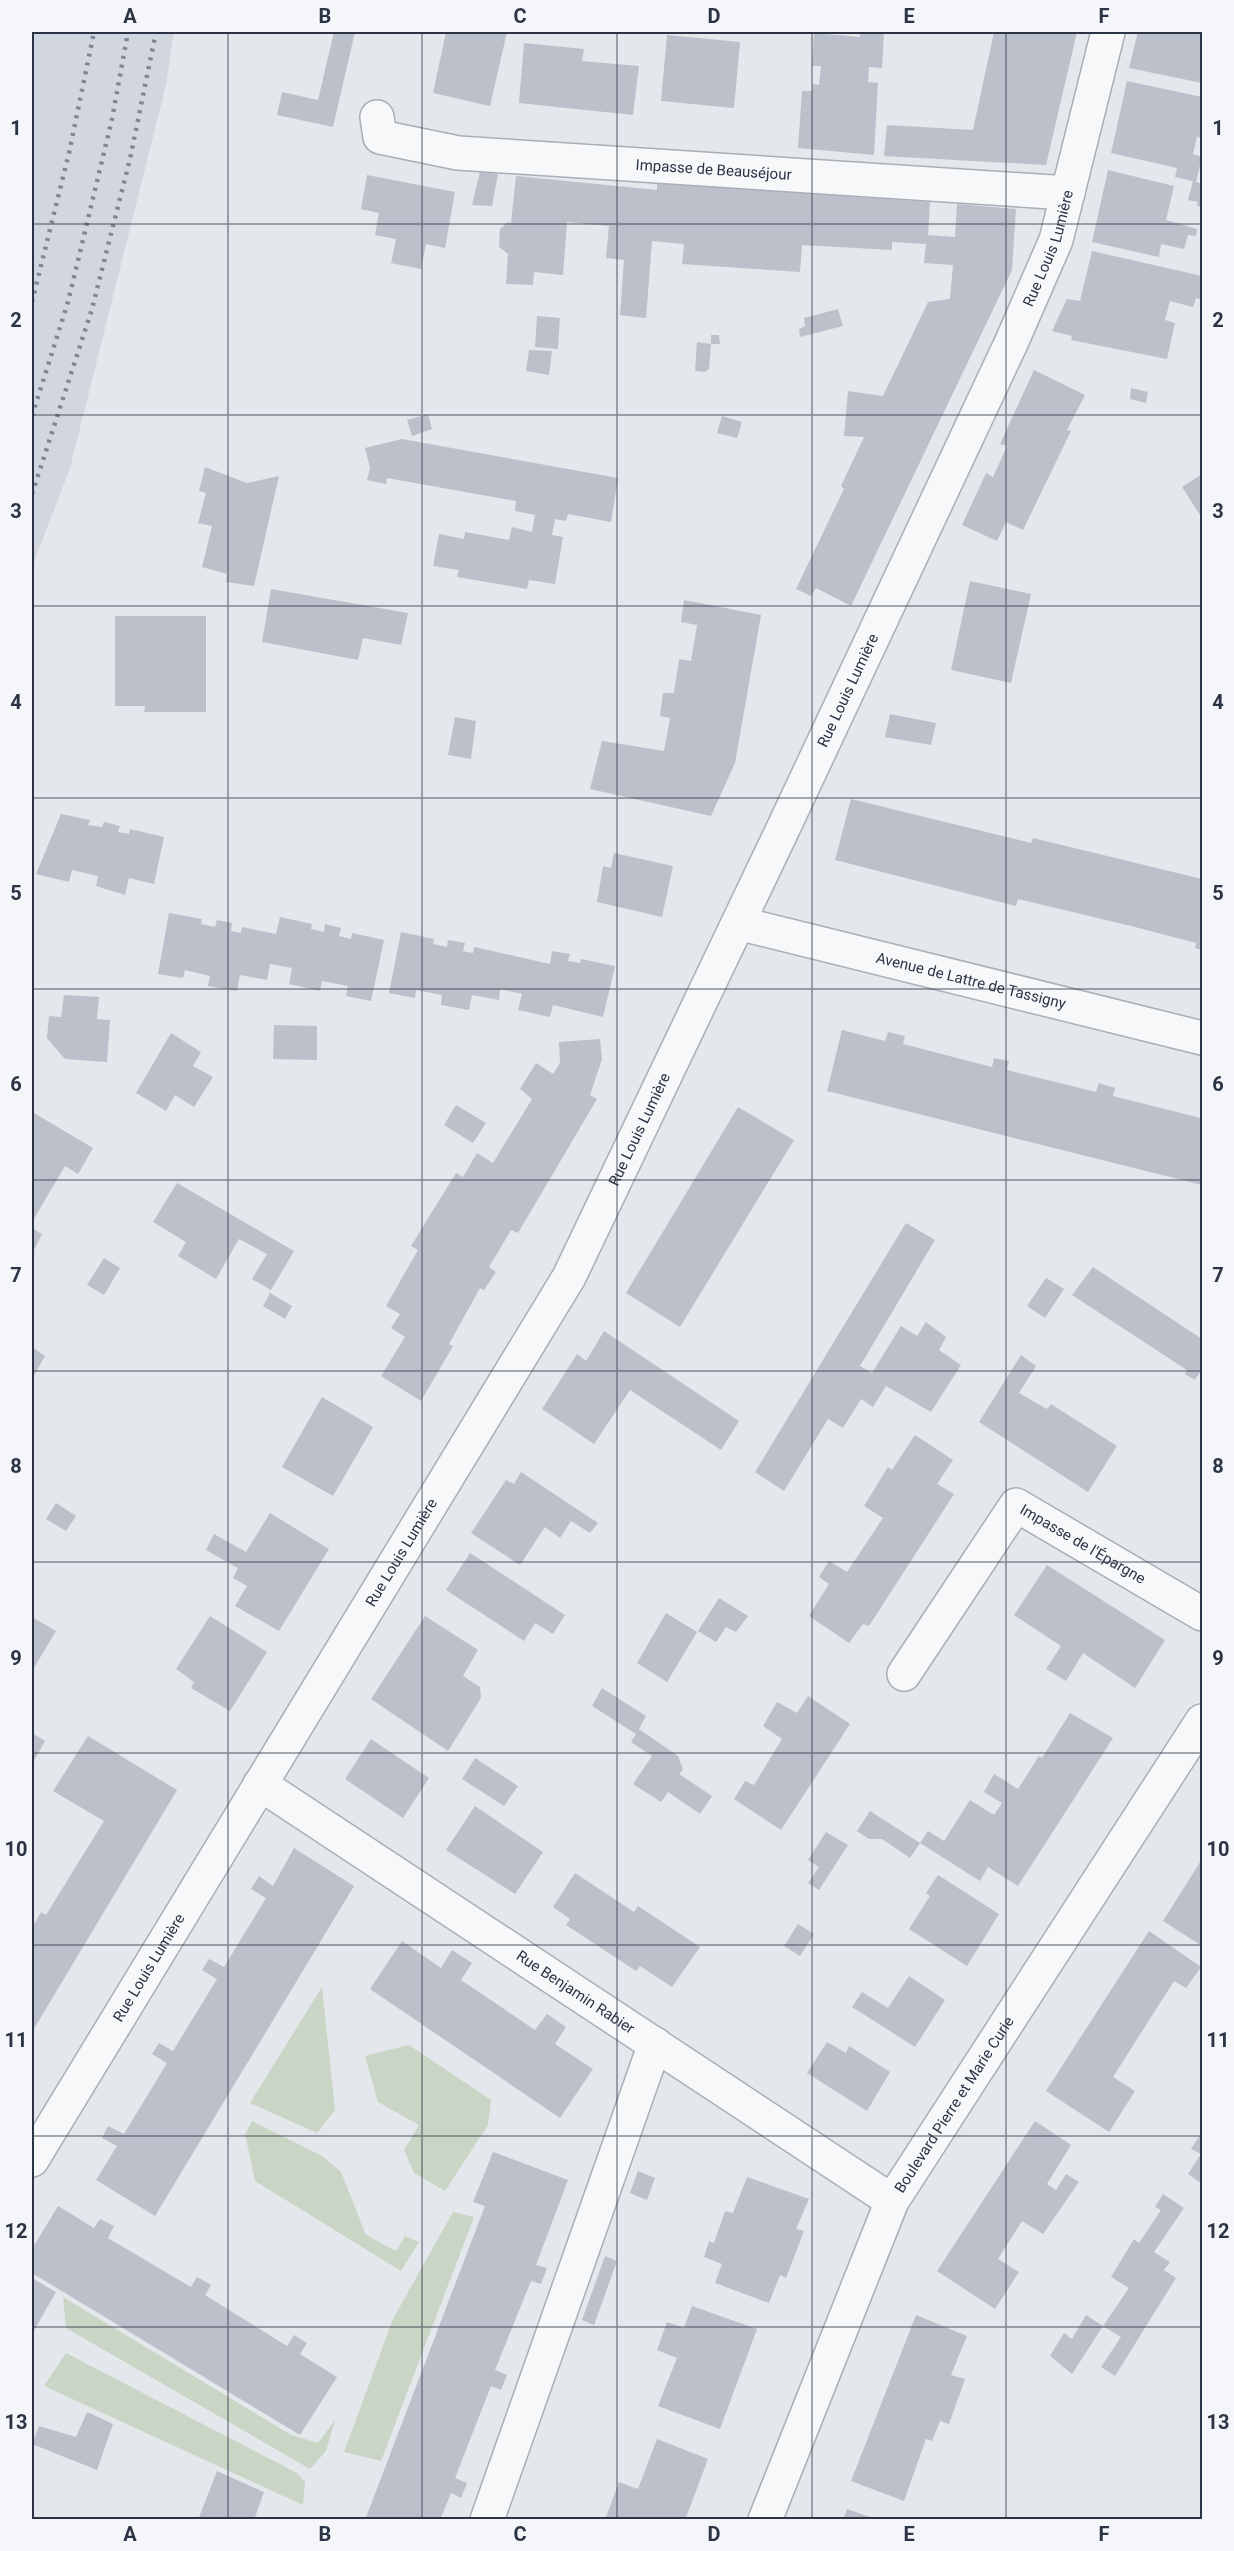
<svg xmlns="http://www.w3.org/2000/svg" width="1234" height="2551" viewBox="0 0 1234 2551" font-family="Roboto,sans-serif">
<rect width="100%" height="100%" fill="#e4e7ec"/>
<path fill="#d2d6de" d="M32 32H174L166 85 70 468 32 567Z"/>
<g fill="#c9d6c5">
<path d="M322 1987 335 2110 317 2133 250 2103Z"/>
<path d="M409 2045 491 2100 488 2125 445 2191 414 2173 404 2150 419 2125 378 2102 365 2056Z"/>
<path d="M252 2121 322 2156 341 2172 366 2235 396 2251 405 2236 419 2242 401 2271 255 2181 245 2134Z"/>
<path d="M453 2212 474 2217 381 2461 344 2452 393 2319Z"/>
<path d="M63 2297 291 2435 318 2443 335 2420 326 2451 310 2469 66 2328Z"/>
<path d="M66 2353 297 2473 305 2482 303 2505 44 2386Z"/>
</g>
<g fill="#bbc0ca">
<path d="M334 32H355L333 127 277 115 282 92 318 100Z"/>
<path d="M446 32H507L490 106 433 93Z"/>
<path d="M860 32H884L882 68 869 67 868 82 878 83 874 155 798 148 802 91H812L813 84 819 85 821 66H812L814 33 860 37Z"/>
<path d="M994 32H1077L1046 165 884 156 887 125 973 130Z"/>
<path d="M1138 32H1202V83L1129 68Z"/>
<path d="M667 35 740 42 734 108 661 101Z"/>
<path d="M524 43 584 49 582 61 639 66 633 115 519 103Z"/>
<path d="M1127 81 1202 97V138L1197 137 1193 154 1202 157 1196 182 1202 184V207L1197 206 1198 202 1188 200 1193 181 1175 177 1177 168 1111 153Z"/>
<path d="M1108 170 1174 186 1166 220 1197 229 1196 236 1188 235 1184 249 1161 244 1159 257 1092 242Z"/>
<path d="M480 172 498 174 492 206 472 205Z"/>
<path d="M367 175 455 192 445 248 426 244 421 269 391 263 396 239 375 235 379 213 361 209Z"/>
<path d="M516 176 657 190V182L930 202 928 235 955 237 957 204 1016 209 1012 270 851 606 816 588 811 596 796 589 844 489 841 486 864 437 844 436 848 391 883 396 928 302 950 299 953 265 924 263 926 244 892 242V250L802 245 800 272 682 264 684 244 652 241 646 318 620 315 624 260 606 258 609 226 567 222 563 275 534 272 533 285 506 284 508 254 499 247 500 229 508 222 511 223Z"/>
<path d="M1092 251 1202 276V300L1196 298 1193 307 1170 301 1165 320 1175 323 1167 359 1071 340 1072 336 1052 331 1067 299 1080 301Z"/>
<path d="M838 309 843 326 800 337 799 329 805 326 804 318Z"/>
<path d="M537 316 560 318 558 349 535 347Z"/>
<path d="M711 335H719L720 344H711L709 369 705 372 695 371 697 342 711 344Z"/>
<path d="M529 350 552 351 549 375 526 371Z"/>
<path d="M1034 370 1085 395 1067 430 1071 431 1023 530 1006 522 997 541 962 525 986 473 993 477 1007 446 1000 444Z"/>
<path d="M1131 388 1148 392 1146 403 1130 399Z"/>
<path d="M428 414 432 429 412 436 407 420Z"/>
<path d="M722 416 742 422 737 438 717 433Z"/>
<path d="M402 439 618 478 611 522 568 514 566 521 555 519 552 535 563 537 555 584 529 580 527 589 457 577 459 570 433 566 439 534 464 539 465 532 509 540 512 527 532 532 535 515 515 511 516 501 387 478 386 484 367 480 370 468 365 448Z"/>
<path d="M205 467 247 483 279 476 254 586 226 582 227 574 202 567 212 526 198 523 206 493 199 491Z"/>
<path d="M1202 474V518L1182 487Z"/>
<path d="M970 581 1031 594 1011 683 951 670Z"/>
<path d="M271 589 408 613 401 645 363 638 358 660 262 642Z"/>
<path d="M684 600 761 615 735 763 711 816 590 789 602 741 664 751 670 718 660 716 663 693H674L679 659 691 661 697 625 681 622Z"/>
<path d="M115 616H206V712H144L145 706H115Z"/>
<path d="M890 714 936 723 931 745 885 737Z"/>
<path d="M455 717 476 721 471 759 448 755Z"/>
<path d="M851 799 1031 843 1033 838 1202 879V950L1195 948 1196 943 1135 927 1018 899 1016 906 835 860Z"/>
<path d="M61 814 90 820 88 825 102 827 104 822 120 826 118 832 129 834 130 829 164 837 154 884 129 878 125 895 96 886 98 876 72 870 69 882 36 874Z"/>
<path d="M614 853 673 866 662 917 597 902 603 866 611 868Z"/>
<path d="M169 913 202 919 201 924 215 927 217 920 232 923 231 931 241 933 242 927 276 934 280 917 312 924 311 929 324 932 325 924 341 928 339 936 351 939 352 933 384 940 371 1001 346 996 348 986 322 981 320 991 289 984 292 968 270 964 267 980 240 975 237 991 208 986 210 976 185 970 183 978 158 974Z"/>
<path d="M401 932 434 939 433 944 447 947 448 940 465 943 463 951 473 953 474 947 550 964 552 951 570 954 568 961 580 963 581 959 615 966 603 1017 553 1005 550 1017 518 1010 522 994 500 989 499 1000 472 995 469 1010 441 1005 442 995 416 990 415 998 389 993Z"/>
<path d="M64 995 99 997 97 1019 110 1020 107 1062 65 1059 47 1038 49 1016 61 1017Z"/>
<path d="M274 1025 317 1026V1060L273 1059Z"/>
<path d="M842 1030 885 1041 888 1032 905 1036 903 1044 992 1067 994 1058 1009 1061 1007 1070 1096 1092 1099 1083 1115 1088 1113 1096 1201 1118 1202 1113V1185L827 1091Z"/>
<path d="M171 1033 201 1052 193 1066 213 1077 194 1107 175 1095 166 1111 136 1093Z"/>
<path d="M600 1039 602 1059 590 1095 597 1099 518 1233 511 1230 489 1267 496 1272 484 1290 480 1288 449 1344 453 1346 421 1401 381 1376 405 1337 391 1328 400 1314 386 1306 418 1250 411 1246 456 1173 463 1177 477 1153 493 1163 532 1099 520 1089 536 1063 553 1074 560 1063 559 1042Z"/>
<path d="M456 1105 486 1123 473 1143 444 1125Z"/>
<path d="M738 1107 794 1140 680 1327 626 1293Z"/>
<path d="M34 1113 93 1148 78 1174 65 1166 32 1222V1117Z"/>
<path d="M177 1183 294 1251 271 1290 252 1279 267 1254 239 1239 216 1279 178 1256 186 1242 153 1222Z"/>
<path d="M906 1223 935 1240 860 1366 872 1373 901 1326 917 1336 926 1322 946 1337 939 1350 961 1365 931 1412 886 1386 873 1407 861 1399 843 1428 828 1419 784 1491 755 1472Z"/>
<path d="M32 1228 42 1234 32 1254Z"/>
<path d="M104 1258 120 1268 104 1295 87 1285Z"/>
<path d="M1093 1267 1202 1339V1369L1195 1380 1185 1374 1187 1370 1072 1295Z"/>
<path d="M1046 1278 1064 1289 1045 1318 1027 1306Z"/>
<path d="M270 1293 292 1306 285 1319 263 1306Z"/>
<path d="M604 1331 739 1421 721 1450 630 1390 594 1444 542 1409 577 1354 586 1361Z"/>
<path d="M32 1347 45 1356 32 1379Z"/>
<path d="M1021 1355 1036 1366 1019 1393 1047 1409 1051 1404 1117 1446 1088 1492 979 1422Z"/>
<path d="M322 1397 373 1427 333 1496 282 1467Z"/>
<path d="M915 1435 953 1460 937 1484 954 1494 869 1626 863 1624 849 1643 809 1616 829 1584 819 1577 829 1561 847 1572 883 1518 864 1506 888 1467 892 1470Z"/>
<path d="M521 1472 598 1523 590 1533 571 1521 560 1538 545 1527 520 1565 471 1533 506 1480 514 1484Z"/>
<path d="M56 1503 76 1516 66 1531 46 1519Z"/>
<path d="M270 1513 329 1549 279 1631 235 1606 247 1586 233 1578 238 1568 206 1550 214 1534 246 1552Z"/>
<path d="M470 1553 565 1615 553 1634 535 1623 524 1641 446 1590Z"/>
<path d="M1047 1565 1165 1640 1135 1688 1083 1653 1066 1681 1046 1669 1061 1646 1014 1615Z"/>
<path d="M719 1598 748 1616 736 1632 726 1627 716 1642 698 1631Z"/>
<path d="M666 1613 697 1632 667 1682 637 1663Z"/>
<path d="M210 1616 267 1652 230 1711 191 1688 194 1682 176 1669Z"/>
<path d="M425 1616 478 1650 463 1676 480 1687 481 1698 448 1751 371 1699Z"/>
<path d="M32 1617 56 1631 32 1671Z"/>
<path d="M602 1688 646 1716 639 1729 678 1756 683 1769 679 1774 712 1796 700 1814 668 1792 661 1802 633 1784 652 1756 631 1742 636 1734 592 1706Z"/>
<path d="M808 1696 850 1724 781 1830 734 1799 745 1781 754 1785 782 1739 763 1726 777 1702 797 1713Z"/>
<path d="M1070 1713 1113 1738 1018 1886 988 1867 980 1881 920 1843 928 1831 944 1841 970 1800 994 1815 1002 1803 984 1792 994 1774 1018 1789 1039 1756 1042 1758Z"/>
<path d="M32 1733 45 1741 32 1764Z"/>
<path d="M88 1736 177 1790 32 2032V1928L41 1912 46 1915 104 1821 53 1791Z"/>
<path d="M371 1739 429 1778 403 1818 345 1779Z"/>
<path d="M475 1758 518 1786 504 1806 462 1779Z"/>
<path d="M475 1806 543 1852 515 1894 446 1850Z"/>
<path d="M870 1811 920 1843 910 1858 882 1839H869L857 1831Z"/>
<path d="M826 1832 848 1845 819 1890 808 1883 819 1867 808 1860Z"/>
<path d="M294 1848 354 1886 155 2216 96 2180 117 2146 102 2138 108 2126 124 2134 167 2063 152 2054 159 2043 173 2051 217 1979 202 1970 209 1959 224 1967 266 1898 251 1889 259 1876 273 1886Z"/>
<path d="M1202 1859V1946L1163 1921Z"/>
<path d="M575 1873 634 1912 638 1906 700 1947 672 1987 640 1966 636 1971 566 1925 570 1919 553 1907Z"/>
<path d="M938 1875 999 1914 967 1966 909 1929 930 1896 926 1893Z"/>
<path d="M798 1924 814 1934 800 1956 784 1946Z"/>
<path d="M1149 1931 1201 1967 1186 1988 1174 1981 1113 2077 1135 2091 1109 2132 1046 2091Z"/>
<path d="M402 1941 441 1968 452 1950 472 1963 461 1980 535 2030 547 2014 566 2027 555 2044 593 2069 560 2118 370 1989Z"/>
<path d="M909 1976 945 2000 915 2047 852 2007 862 1992 888 2008Z"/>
<path d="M827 2042 846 2053 849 2046 890 2072 867 2111 807 2073Z"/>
<path d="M1035 2121 1071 2145 1047 2184 1056 2190 1066 2174 1079 2182 1043 2234 1022 2221 998 2259 1019 2272 995 2309 937 2271Z"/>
<path d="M1202 2132V2184L1188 2174 1201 2154 1191 2149Z"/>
<path d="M493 2152 568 2180 536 2265 547 2268 541 2284 531 2281 495 2370 507 2375 501 2390 491 2386 455 2478 467 2483 461 2498 451 2493 440 2520H365L485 2206 473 2202Z"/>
<path d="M638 2171 655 2178 647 2200 630 2193Z"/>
<path d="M747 2177 809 2199 796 2229 804 2231 786 2278 780 2275 769 2303 715 2283 722 2264 704 2257 709 2241 714 2243 725 2211 733 2213Z"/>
<path d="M1163 2194 1184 2208 1154 2252 1170 2262 1164 2270 1176 2278 1115 2376 1101 2367 1121 2337 1103 2326 1072 2374 1050 2356 1064 2333 1072 2339 1086 2315 1103 2326 1129 2288 1111 2277 1134 2239 1139 2243 1161 2210 1155 2207Z"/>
<path d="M58 2206 94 2228 100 2219 114 2226 108 2238 191 2287 197 2277 211 2285 205 2295 287 2346 294 2335 307 2343 300 2354 337 2377 300 2435 32 2273V2249Z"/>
<path d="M605 2256 617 2261 594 2325 582 2320Z"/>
<path d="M32 2278 56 2292 32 2334Z"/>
<path d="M692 2306 757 2329 720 2429 658 2406 677 2358 657 2350 667 2322 684 2328Z"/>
<path d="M916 2315 967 2336 951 2375 965 2379 949 2424 940 2421 932 2441 926 2439 904 2501 851 2481Z"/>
<path d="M87 2412 113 2424 97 2470 32 2444 39 2426 76 2437Z"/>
<path d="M657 2439 708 2459 685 2520H605L619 2482 638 2489Z"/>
<path d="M217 2471 264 2492 254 2520H198Z"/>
<path d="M847 2509 876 2519V2520H843Z"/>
</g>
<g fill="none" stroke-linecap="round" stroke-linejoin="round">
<defs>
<g id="minor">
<path id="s1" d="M377 117 380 137 458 153 1068 193"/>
<path id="s2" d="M738 923 1202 1038"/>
<path id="s3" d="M904 1674 1016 1505 1202 1614"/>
<path id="s4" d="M260 1784 892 2201"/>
<path id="s5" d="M32 2160 569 1277 781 833 1012 341 1056 240 1108 32"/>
<path d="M487 2520 655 2044"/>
<path id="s6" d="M765 2520 892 2201 1202 1721"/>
</g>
</defs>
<use href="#minor" stroke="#a9aeb7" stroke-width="36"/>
<use href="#minor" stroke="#f7f8fa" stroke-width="33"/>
<g stroke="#7d8696" stroke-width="4.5" stroke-dasharray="3 6" stroke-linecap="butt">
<path d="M32 302 69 153 94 32"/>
<path d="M32 416 68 302 112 119 128 32"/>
<path d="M32 494 92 309 130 159 156 32"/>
</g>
</g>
<path fill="none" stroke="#2b3445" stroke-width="1.5" stroke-opacity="0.55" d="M228 32V2520M422 32V2520M617 32V2520M812 32V2520M1006 32V2520M32 224H1202M32 415H1202M32 606H1202M32 798H1202M32 989H1202M32 1180H1202M32 1371H1202M32 1562H1202M32 1753H1202M32 1945H1202M32 2136H1202M32 2327H1202"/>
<g text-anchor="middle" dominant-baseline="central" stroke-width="5" stroke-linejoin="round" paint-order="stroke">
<g font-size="15" fill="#2b3445" stroke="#f4f6f9">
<text stroke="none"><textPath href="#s1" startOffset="356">Impasse de Beauséjour</textPath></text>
<text stroke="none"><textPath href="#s5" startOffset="2169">Rue Louis Lumière</textPath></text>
<text stroke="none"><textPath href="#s5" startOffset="1683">Rue Louis Lumière</textPath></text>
<text stroke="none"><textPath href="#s2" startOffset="240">Avenue de Lattre de Tassigny</textPath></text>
<text stroke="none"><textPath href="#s5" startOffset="1197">Rue Louis Lumière</textPath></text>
<text stroke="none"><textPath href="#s3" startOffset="280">Impasse de l'Épargne</textPath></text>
<text stroke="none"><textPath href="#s5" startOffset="711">Rue Louis Lumière</textPath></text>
<text stroke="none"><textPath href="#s5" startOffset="225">Rue Louis Lumière</textPath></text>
<text stroke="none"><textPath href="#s4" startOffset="378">Rue Benjamin Rabier</textPath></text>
<text stroke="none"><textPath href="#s6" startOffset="458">Boulevard Pierre et Marie Curie</textPath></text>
</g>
</g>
<rect width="1234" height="2551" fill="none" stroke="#f4f6f9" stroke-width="66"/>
<rect x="33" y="33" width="1168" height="2485" fill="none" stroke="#2b3445" stroke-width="2"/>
<g font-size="20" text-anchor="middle" font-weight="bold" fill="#2b3445">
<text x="130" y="23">A</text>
<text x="325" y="23">B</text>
<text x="520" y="23">C</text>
<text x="714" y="23">D</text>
<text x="909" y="23">E</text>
<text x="1104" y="23">F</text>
<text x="16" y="135">1</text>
<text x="1218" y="135">1</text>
<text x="16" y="327">2</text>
<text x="1218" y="327">2</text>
<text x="16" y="518">3</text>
<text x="1218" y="518">3</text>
<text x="16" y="709">4</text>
<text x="1218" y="709">4</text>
<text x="16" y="900">5</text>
<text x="1218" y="900">5</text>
<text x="16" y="1091">6</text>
<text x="1218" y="1091">6</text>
<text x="16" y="1282">7</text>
<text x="1218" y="1282">7</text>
<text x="16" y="1473">8</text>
<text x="1218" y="1473">8</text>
<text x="16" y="1665">9</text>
<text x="1218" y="1665">9</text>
<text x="16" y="1856">10</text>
<text x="1218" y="1856">10</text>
<text x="16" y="2047">11</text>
<text x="1218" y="2047">11</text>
<text x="16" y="2238">12</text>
<text x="1218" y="2238">12</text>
<text x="16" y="2429">13</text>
<text x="1218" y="2429">13</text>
<text x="130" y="2541">A</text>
<text x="325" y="2541">B</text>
<text x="520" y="2541">C</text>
<text x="714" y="2541">D</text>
<text x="909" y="2541">E</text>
<text x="1104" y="2541">F</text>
</g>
</svg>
